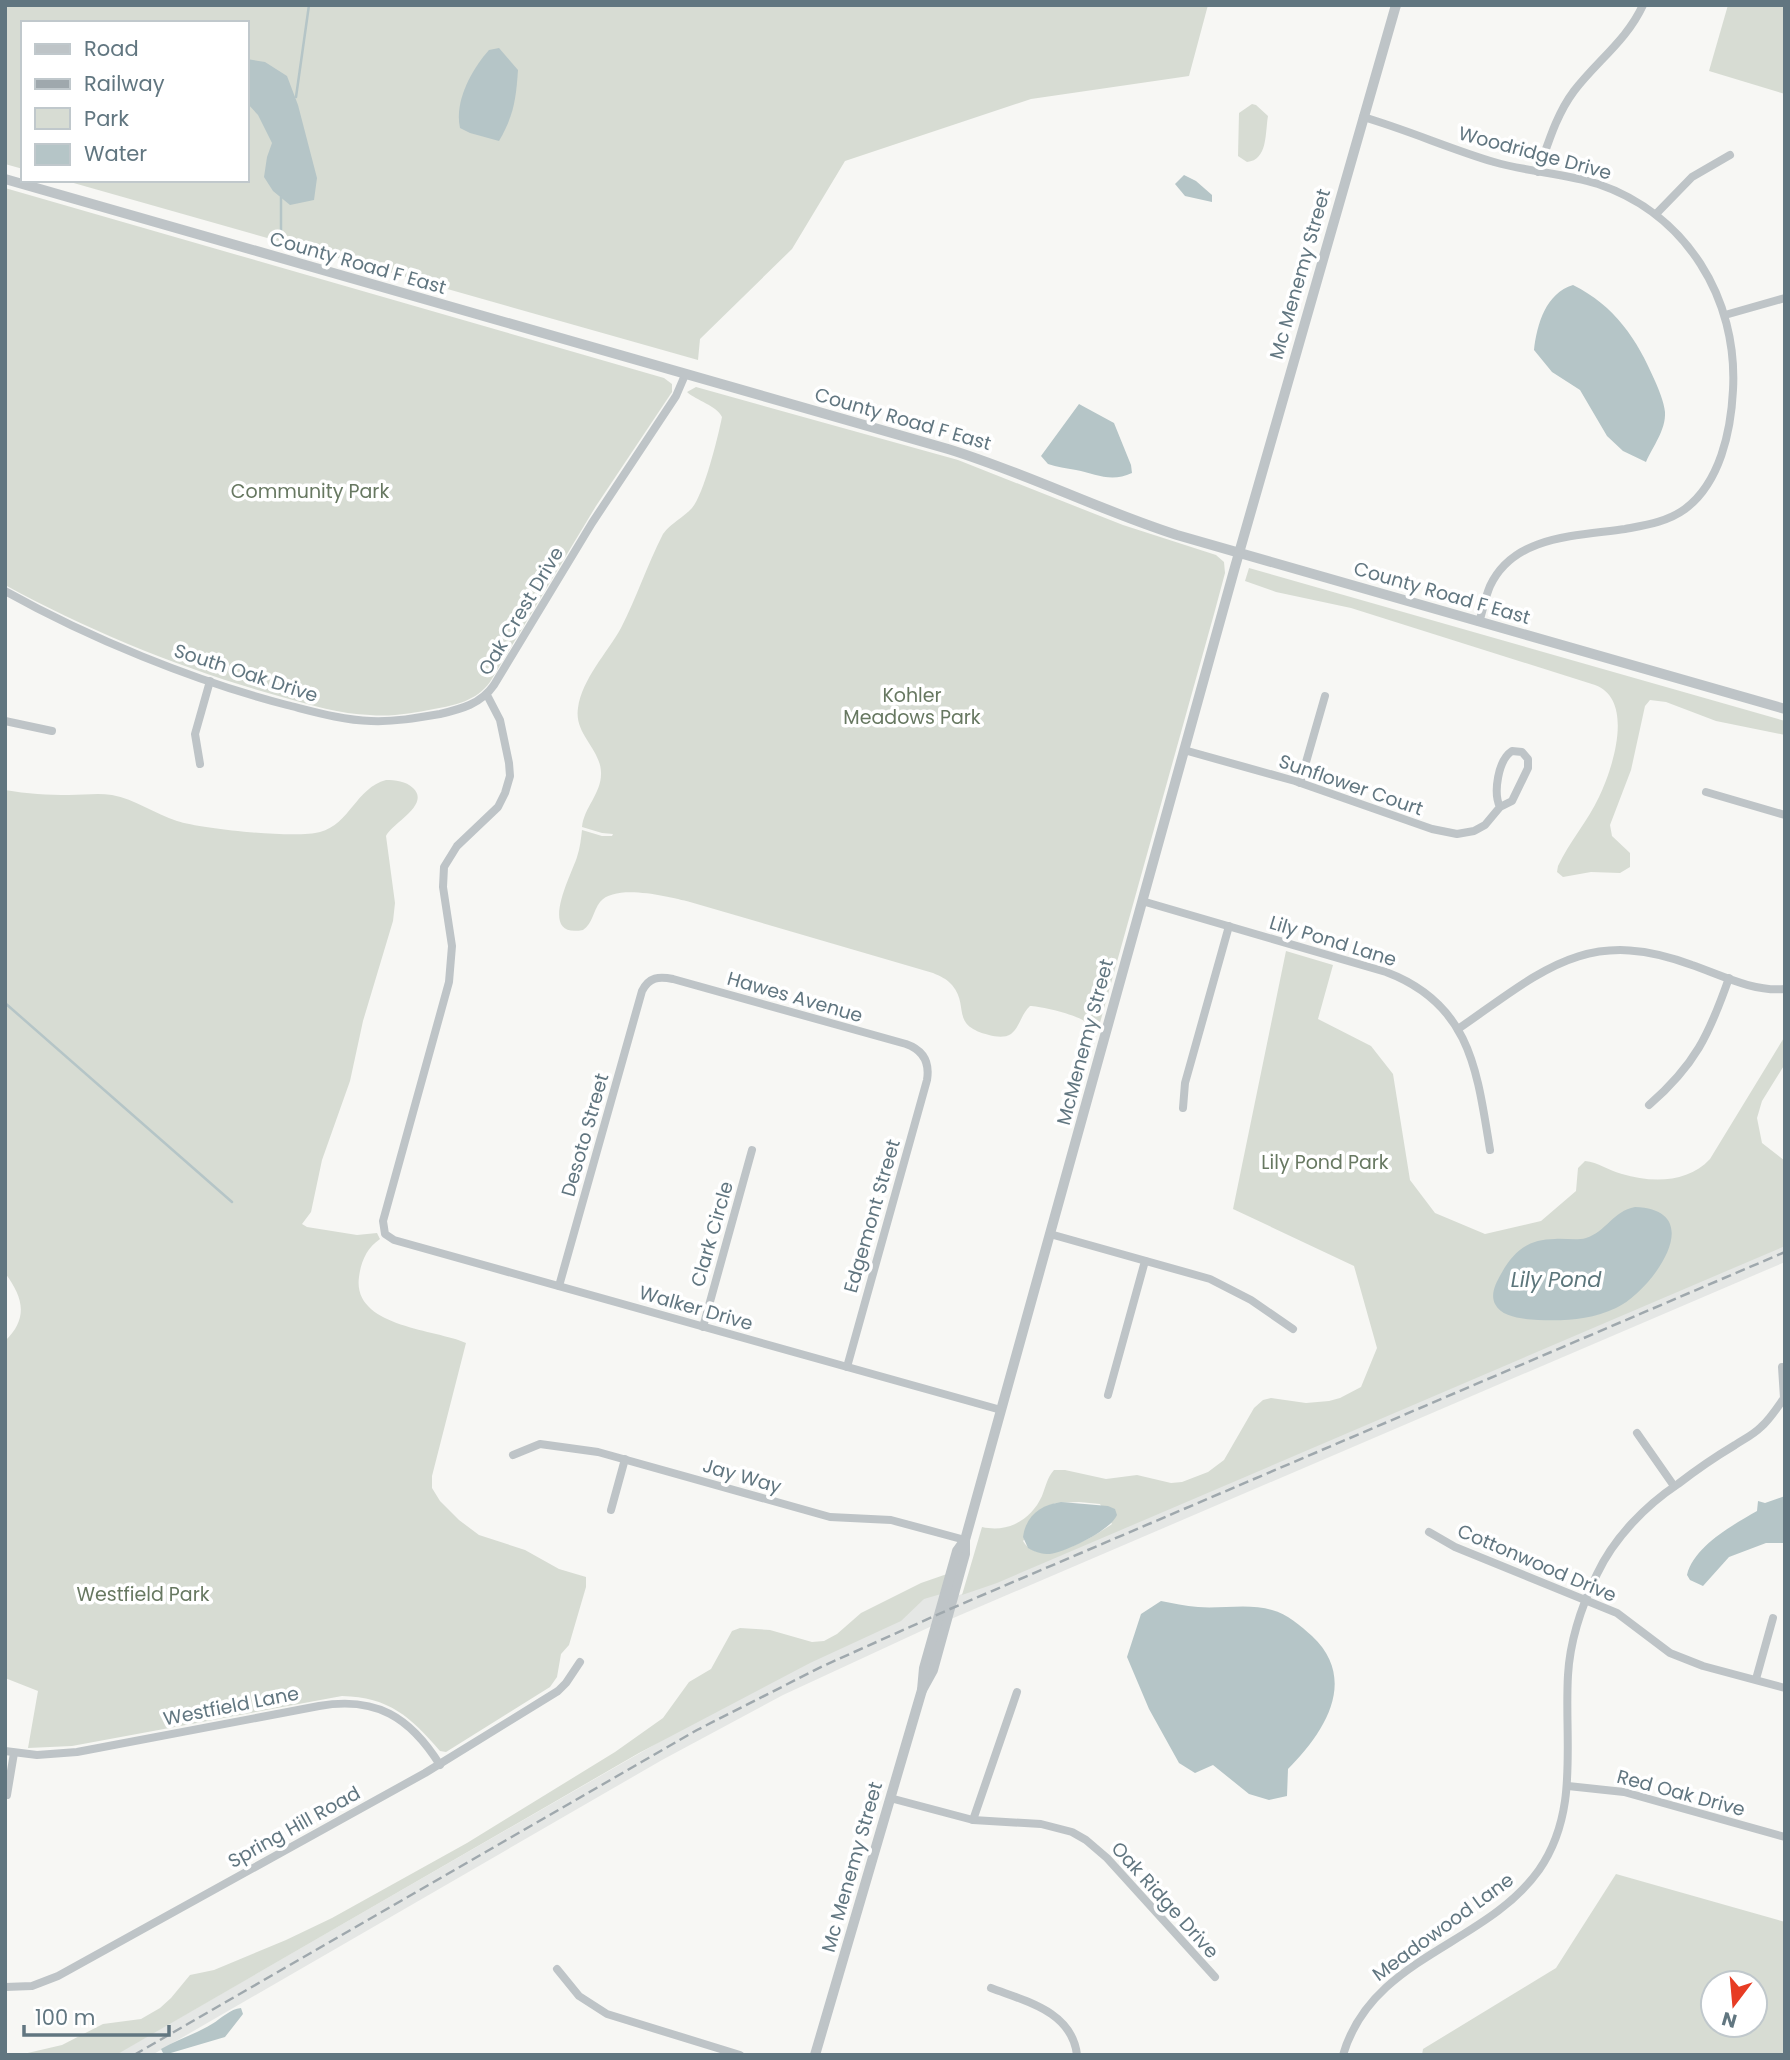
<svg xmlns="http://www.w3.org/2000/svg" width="1790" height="2060" viewBox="0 0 1790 2060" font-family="Poppins,sans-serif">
<rect width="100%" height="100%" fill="#f7f7f4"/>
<g fill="#e5e7e5">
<path d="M1785 1242V1262L951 1619 957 1596Z"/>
<path d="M944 1586 932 1626 783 1695 662 1760 152 2055H115L906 1600Z"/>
</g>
<g fill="#d7dcd3" fill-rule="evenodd">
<path d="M5 5H1208L1189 76 1031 99 845 161 792 249 700 339 698 360 63 180H247V23H23V169L5 164Z"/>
<path d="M1728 5H1785V94L1709 71Z"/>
<path d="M1252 104 1256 105 1268 116C1265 133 1268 160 1247 162L1238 156 1239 113Z"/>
<path d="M5 188 664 378 672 384V392L596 506 490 682C476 701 456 705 434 709 413 713 392 717 370 715 340 714 311 705 282 697 187 671 91 632 5 585Z"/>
<path d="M696 387 958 460 1123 525 1216 555 1224 562 1225 573 1214 614 1091 1055 1081 1054C1083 1047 1091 1034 1089 1026 1086 1016 1040 1006 1030 1006 1021 1014 1020 1027 1011 1034 1005 1038 996 1037 989 1035 949 1025 970 1006 952 985 947 979 940 976 933 973L690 902C669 897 616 883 600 902 593 911 593 923 583 930 536 939 572 874 577 857 580 848 581 839 582 830L602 836H612L613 834 602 833 582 827C584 807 602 793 601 772 600 748 574 734 578 708 582 679 607 653 621 628 637 597 647 565 663 534 672 522 683 518 692 508 704 494 718 437 722 417 716 405 697 401 687 392Z"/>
<path d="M1249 568 1785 721V735L1716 721 1666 702 1650 700 1645 706 1631 770 1610 825 1612 836 1630 853V867L1620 873 1591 872 1563 877 1557 872 1558 866C1569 842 1588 821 1599 797 1613 768 1635 700 1595 685L1351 608 1276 592 1245 581Z"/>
<path d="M386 780C395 780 406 781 413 788 431 805 392 823 386 836L395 903 393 921 363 1021 350 1081 322 1160 311 1212 302 1224 307 1227 357 1235 377 1233 380 1239C367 1248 361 1261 359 1277 352 1327 434 1329 466 1343L432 1476V1488L440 1501 459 1520 479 1535 525 1550 559 1569 586 1577V1587L569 1645 561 1654 557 1677 550 1687 446 1752 440 1751C411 1717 389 1697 342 1696L72 1746 28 1748 38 1691 5 1678V1341C29 1318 23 1297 5 1273V790C27 794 48 795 69 795 84 795 98 793 112 795 135 799 155 814 177 821 202 829 296 839 320 832 350 824 356 788 386 780Z"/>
<path d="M1286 951 1333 965 1318 1019 1371 1046 1393 1074 1410 1180 1435 1213 1485 1234 1541 1221 1576 1191 1578 1168 1585 1161C1598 1162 1609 1171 1622 1174 1652 1183 1688 1183 1710 1159L1785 1036V1064L1762 1101 1757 1118 1762 1143 1785 1161V1246L997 1583 962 1595 982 1527C1008 1533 1031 1520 1042 1496 1046 1486 1047 1478 1054 1470H1065L1106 1479 1137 1475 1171 1483 1182 1482 1208 1472 1224 1460 1254 1408 1263 1400 1271 1398 1306 1403 1329 1401 1340 1398 1361 1387 1377 1348 1354 1266 1233 1209ZM1079 1502 1100 1504 1112 1524C1092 1538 1040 1570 1023 1541L1055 1503Z"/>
<path d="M947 1574 941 1594 924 1599 901 1621 810 1663 639 1753 116 2055H19L62 2045 103 2024 141 2019 160 2008 171 1998 190 1975 214 1970 286 1940 332 1918 467 1843 615 1752 663 1718 689 1682 711 1669 732 1631 740 1628 770 1630 812 1642 824 1641 837 1634 861 1613 921 1583Z"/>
<path d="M1616 1874 1785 1922V2055H1422L1423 2049 1556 1968ZM1755 1983V2025H1713V1983Z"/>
</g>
<g fill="#b5c5c7">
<path d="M499 48 518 70C516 99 514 115 499 141L470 133 460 128C454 101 472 69 489 50Z"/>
<path d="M247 59 265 62 287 76 298 105 317 178 314 200 290 205 273 191 264 177 267 157 272 143 258 115 247 103Z"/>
<path d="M1184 175 1196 181 1212 195V202L1185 196 1175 184Z"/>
<path d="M1573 285C1615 306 1637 339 1655 381 1659 390 1664 402 1665 412 1666 430 1653 446 1646 462L1623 451 1607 436 1580 390 1552 372 1534 350C1537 324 1546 293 1573 285Z"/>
<path d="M1079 404 1114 423 1131 465 1132 473C1111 483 1096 474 1076 470 1066 468 1057 467 1048 464L1041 456Z"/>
<path d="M1635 1207C1711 1210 1651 1292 1616 1308 1591 1320 1565 1321 1538 1320 1525 1319 1502 1318 1495 1304 1490 1294 1496 1283 1501 1274 1514 1251 1528 1239 1555 1239 1565 1238 1576 1241 1586 1238 1606 1232 1613 1211 1635 1207Z"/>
<path d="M1785 1496V1543H1766L1729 1557 1703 1586 1690 1580 1687 1575C1694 1546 1733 1525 1757 1511L1758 1501 1765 1503Z"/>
<path d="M1061 1502 1108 1506 1115 1509 1117 1515C1111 1530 1066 1552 1050 1554 1041 1554 1035 1552 1028 1548L1023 1537C1026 1515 1041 1505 1061 1502Z"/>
<path d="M1161 1601C1173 1603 1185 1606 1198 1607 1221 1609 1249 1603 1272 1610 1287 1614 1301 1626 1312 1636 1359 1680 1324 1733 1288 1769L1287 1796 1269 1800 1249 1794 1213 1765 1195 1773 1179 1763 1149 1709 1127 1657 1141 1614Z"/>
<path d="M241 2008 243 2014 225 2037 164 2055 161 2049C178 2039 196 2034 212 2024 222 2018 230 2009 241 2008Z"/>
</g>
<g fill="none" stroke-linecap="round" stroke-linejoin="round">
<g stroke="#b5c5c7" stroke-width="2.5">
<path d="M296 97 309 5"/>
<path d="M281 241V197"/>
<path d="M5 1003 232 1202"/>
</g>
<g stroke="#bec4c7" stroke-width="8">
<path d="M1363 117C1408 130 1450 149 1494 162 1528 172 1564 173 1598 184 1686 214 1738 298 1733 390 1731 431 1720 483 1685 509 1667 522 1646 525 1625 529 1576 536 1514 535 1490 586 1485 598 1483 610 1479 622"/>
<path d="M1538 172C1548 144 1556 115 1574 91 1597 61 1627 40 1643 5"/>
<path d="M1656 214 1692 177 1730 155"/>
<path d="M1725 315 1785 298"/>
<path d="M5 591C89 638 194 681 287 705 315 712 342 720 371 721 394 722 417 718 440 714 461 709 481 704 494 685L592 523 676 396 685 375"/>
<path d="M487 695 500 720 509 763 510 776 505 793 498 807 457 846 444 867 443 887 452 946 449 982 383 1221 385 1234 394 1240 1001 1410"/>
<path d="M5 721 52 731"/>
<path d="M1184 750 1295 781 1432 829 1457 834 1474 831 1485 825 1500 807 1512 801 1528 768V759L1522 752 1512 751C1498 760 1493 793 1500 807"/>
<path d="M200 764 195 734 210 681"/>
<path d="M1300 783 1325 696"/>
<path d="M1706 792 1785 815"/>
<path d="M1142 901 1386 972C1471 1004 1477 1071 1490 1150"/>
<path d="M1458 1029C1541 972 1586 925 1692 965 1721 975 1753 992 1785 989"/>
<path d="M1649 1105C1695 1065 1709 1035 1729 978"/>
<path d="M1183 1108 1185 1083 1229 926"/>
<path d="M1050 1234 1210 1279 1251 1300 1293 1329"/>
<path d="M559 1286 642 991C649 977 659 976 673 979L906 1044C923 1050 930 1062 927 1080L847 1367"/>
<path d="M703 1327 752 1150"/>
<path d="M1108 1395 1145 1261"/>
<path d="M1637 1433 1674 1486"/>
<path d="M513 1455 540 1444 598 1452 830 1517 891 1520 965 1540"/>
<path d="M611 1510 625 1459"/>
<path d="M1429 1532 1455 1547 1617 1613 1670 1653 1703 1666 1785 1688"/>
<path d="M1756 1679 1773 1618"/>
<path d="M5 1751 37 1755 77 1752 319 1706C376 1696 410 1717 440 1765"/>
<path d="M1568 1786 1624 1792 1785 1837"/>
<path d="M7 1795 14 1753"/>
<path d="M890 1798 973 1820 1041 1824 1072 1832 1086 1840 1107 1858 1215 1977"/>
<path d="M973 1820 1017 1692"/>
<path d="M557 1969 579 1996 607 2014 740 2055"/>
<path d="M5 1987 32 1986 58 1976 425 1773 558 1691 566 1683 580 1662"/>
<path d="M991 1988C1025 2001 1072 2011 1077 2055"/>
<path d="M1343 2055C1372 1956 1485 1946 1539 1870 1580 1811 1564 1742 1568 1675 1570 1640 1582 1605 1597 1574 1614 1538 1645 1506 1678 1484 1696 1470 1715 1457 1735 1445 1744 1439 1753 1435 1761 1427 1770 1419 1777 1408 1784 1398L1782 1367"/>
</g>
<g stroke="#bec4c7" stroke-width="10">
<path d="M5 179 948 449C1026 473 1099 510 1177 535L1785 709"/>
<path d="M922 1690 933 1670 965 1554V1540L1235 567 1396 5"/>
<path d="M815 2055 922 1690 924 1668 957 1551 965 1540"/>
</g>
<path stroke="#9fa8ad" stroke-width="2.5" stroke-dasharray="10 5" stroke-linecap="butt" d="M134 2055 697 1730 823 1666 950 1609 1785 1252"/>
</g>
<g text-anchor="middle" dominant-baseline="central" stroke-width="7" stroke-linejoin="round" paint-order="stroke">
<g font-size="19" fill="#617680" stroke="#fff">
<text transform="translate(1535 153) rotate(15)">Woodridge Drive</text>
<text transform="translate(358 263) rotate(16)">County Road F East</text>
<text transform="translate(1300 274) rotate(-74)">Mc Menemy Street</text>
<text transform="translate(903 419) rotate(16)">County Road F East</text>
<text transform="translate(1442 593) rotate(16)">County Road F East</text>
<text transform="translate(521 611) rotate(-59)">Oak Crest Drive</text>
<text transform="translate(246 673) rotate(18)">South Oak Drive</text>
<text transform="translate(1351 785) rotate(19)">Sunflower Court</text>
<text transform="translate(1333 941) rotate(17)">Lily Pond Lane</text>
<text transform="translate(795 997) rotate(16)">Hawes Avenue</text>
<text transform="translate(1085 1042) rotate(-75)">McMenemy Street</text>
<text transform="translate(585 1135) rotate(-74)">Desoto Street</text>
<text transform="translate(872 1216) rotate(-74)">Edgemont Street</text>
<text transform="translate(712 1234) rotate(-74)">Clark Circle</text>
<text transform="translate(696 1308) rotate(16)">Walker Drive</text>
<text transform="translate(742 1476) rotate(16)">Jay Way</text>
<text transform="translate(1537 1563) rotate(23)">Cottonwood Drive</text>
<text transform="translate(231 1706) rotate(-11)">Westfield Lane</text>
<text transform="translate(1681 1793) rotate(15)">Red Oak Drive</text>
<text transform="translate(294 1827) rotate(-29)">Spring Hill Road</text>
<text transform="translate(852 1867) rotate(-74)">Mc Menemy Street</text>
<text transform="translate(1165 1900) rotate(48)">Oak Ridge Drive</text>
<text transform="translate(1443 1927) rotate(-36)">Meadowood Lane</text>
</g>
<g font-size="19" fill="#677861" stroke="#fff">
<text x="310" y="491">Community Park</text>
<text x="912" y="695">Kohler<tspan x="912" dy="22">Meadows Park</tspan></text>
<text x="1325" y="1162">Lily Pond Park</text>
<text x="143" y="1594">Westfield Park</text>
</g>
<g font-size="21" font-style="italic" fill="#5c767b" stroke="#fff">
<text x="1556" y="1279">Lily Pond</text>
</g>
</g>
<rect width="1790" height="2060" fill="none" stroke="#617680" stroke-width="14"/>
<rect x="21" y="21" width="228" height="161" fill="#ffffff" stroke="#c0c8cc" stroke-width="2"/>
<rect x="35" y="44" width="35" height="10" fill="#bec4c7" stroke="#c0c8cc" stroke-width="2"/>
<text x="84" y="56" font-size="21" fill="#617680">Road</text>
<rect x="35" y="79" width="35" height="10" fill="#9fa8ad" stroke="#c0c8cc" stroke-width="2"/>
<text x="84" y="91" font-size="21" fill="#617680">Railway</text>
<rect x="35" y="108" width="35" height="21" fill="#d7dcd3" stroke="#c0c8cc" stroke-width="2"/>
<text x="84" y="126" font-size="21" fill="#617680">Park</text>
<rect x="35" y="144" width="35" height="21" fill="#b5c5c7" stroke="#c0c8cc" stroke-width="2"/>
<text x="84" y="161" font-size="21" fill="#617680">Water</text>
<g transform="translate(1734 2004) rotate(196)"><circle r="33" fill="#ffffff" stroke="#c0c8cc" stroke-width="2"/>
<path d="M0-5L12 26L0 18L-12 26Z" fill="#e73c24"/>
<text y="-10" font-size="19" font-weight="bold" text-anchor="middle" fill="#617680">N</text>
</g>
<path d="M24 2025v10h145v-10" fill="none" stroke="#617680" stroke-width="3.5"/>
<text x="35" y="2025" font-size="21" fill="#617680" stroke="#ffffff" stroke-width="5" paint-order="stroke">100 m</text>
</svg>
